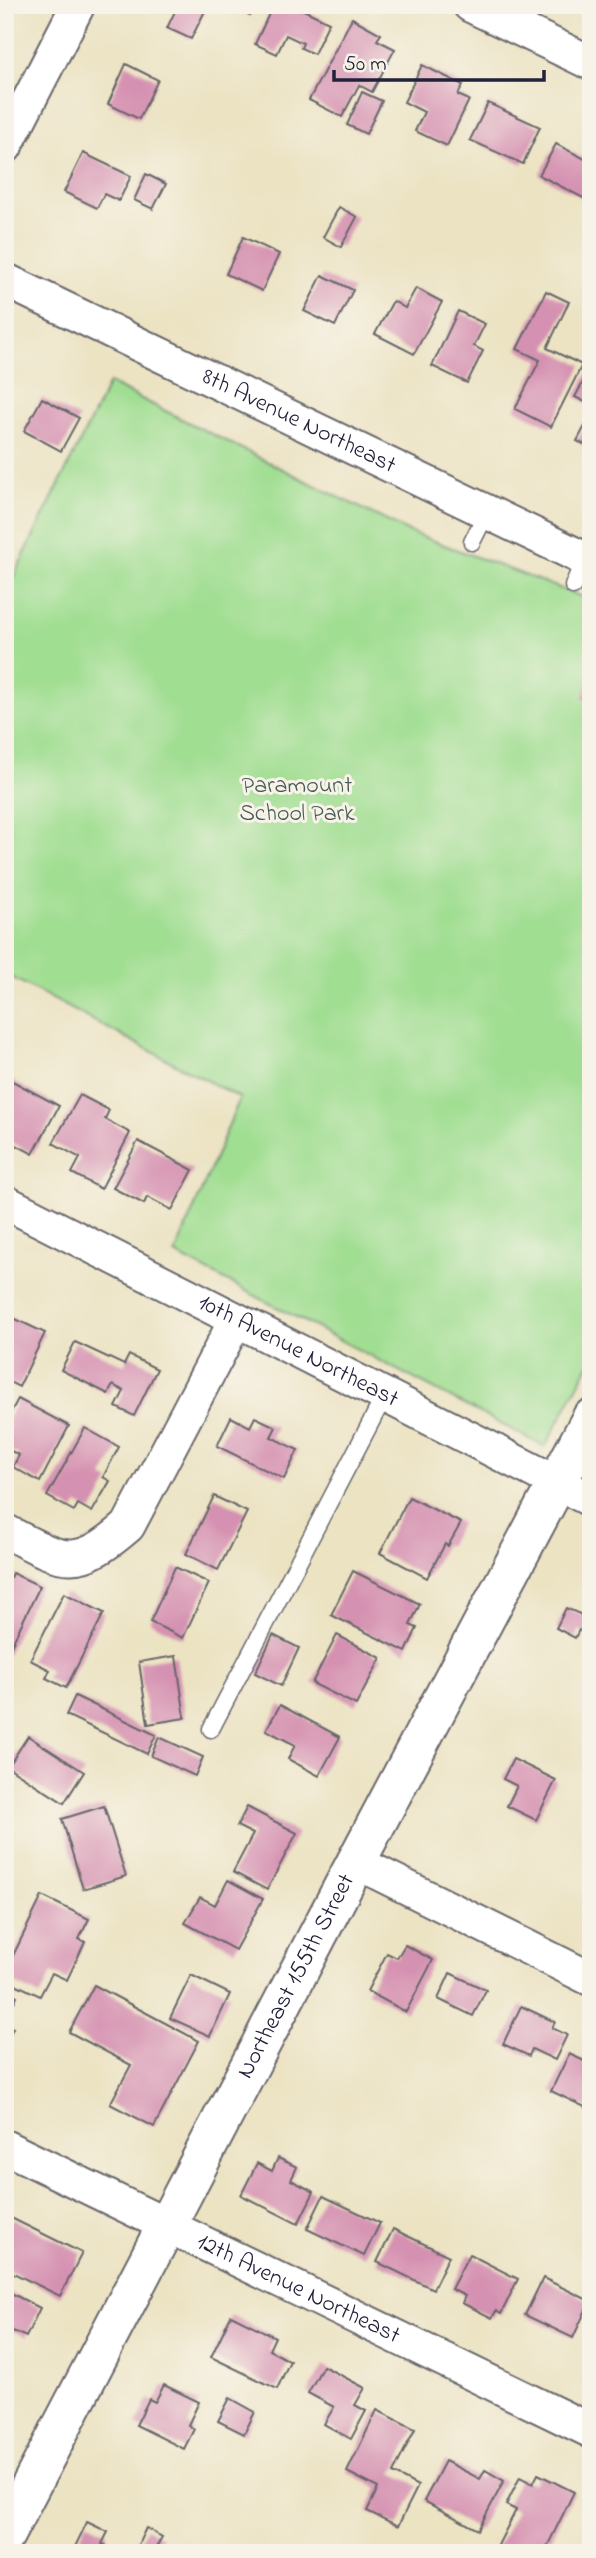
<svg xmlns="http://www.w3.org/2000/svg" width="596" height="2558" viewBox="0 0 596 2558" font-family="'Indie Flower',sans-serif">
<rect width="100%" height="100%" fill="#f7f3e8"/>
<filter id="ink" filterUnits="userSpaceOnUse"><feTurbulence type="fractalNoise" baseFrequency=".0143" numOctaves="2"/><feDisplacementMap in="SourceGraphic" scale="14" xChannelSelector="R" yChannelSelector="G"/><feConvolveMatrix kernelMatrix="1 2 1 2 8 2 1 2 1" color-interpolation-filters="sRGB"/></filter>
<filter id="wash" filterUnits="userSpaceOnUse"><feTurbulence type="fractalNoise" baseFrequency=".00686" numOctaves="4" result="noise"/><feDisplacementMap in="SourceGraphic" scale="28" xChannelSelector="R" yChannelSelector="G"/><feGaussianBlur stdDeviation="1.57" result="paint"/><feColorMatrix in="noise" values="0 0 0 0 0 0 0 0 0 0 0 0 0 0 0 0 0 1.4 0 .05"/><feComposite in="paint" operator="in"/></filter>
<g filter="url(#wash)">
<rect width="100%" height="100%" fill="#ece3c3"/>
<path fill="#a0de92" stroke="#618066" stroke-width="2" d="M109 383 407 531 591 600V1361L545 1447 175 1254 240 1098 5 974V594Z"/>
<g id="blocks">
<g fill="#d591b1">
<path d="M178 5H208L191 39 167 28Z"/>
<path d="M228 5H255L250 16Z"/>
<path d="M273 5H293L329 22 314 54 301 48 303 43 286 35 277 54 255 44Z"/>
<path d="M352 18 381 34 377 40 395 49 372 92 359 85 342 117 309 100Z"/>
<path d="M126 64 158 80 139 119 108 104Z"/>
<path d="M422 65 463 85 458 95 469 100 447 146 415 131 424 112 404 102Z"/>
<path d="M362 92 382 101 366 134 347 125Z"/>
<path d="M488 103 540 127 523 164 470 140Z"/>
<path d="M556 144 591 162V194L587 200 539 175Z"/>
<path d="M83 153 131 176 119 201 104 194 97 208 64 192Z"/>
<path d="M146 174 166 184 153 209 134 200Z"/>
<path d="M339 207 357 217 341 247 323 237Z"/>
<path d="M243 237 279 254 262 291 226 274Z"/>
<path d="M322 275 353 290 335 326 304 311Z"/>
<path d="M416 288 442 302 414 354 375 334 393 301 405 308Z"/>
<path d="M546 291 569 302 547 348 582 365 551 427 515 409 540 360 517 349Z"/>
<path d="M458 311 485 324 474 346 483 351 467 383 432 366Z"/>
<path d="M591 367V405L575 397Z"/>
<path d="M42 398 79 418 61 451 24 431Z"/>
<path d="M591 415V448L577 441Z"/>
<path d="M591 678V707L586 705 588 701 582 698Z"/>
<path d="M5 1077 59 1106 33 1154 5 1139 8 1133 5 1131Z"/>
<path d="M80 1095 109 1110 105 1119 130 1133 101 1189 72 1173 80 1158 53 1143Z"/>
<path d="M138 1141 193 1170 172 1210 147 1197 144 1204 113 1188Z"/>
<path d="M5 1314 45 1333 19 1387 5 1380Z"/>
<path d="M75 1342 124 1365 129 1355 157 1369 134 1416 116 1407 124 1391 113 1385 108 1394 61 1370Z"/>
<path d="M18 1399 69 1426 40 1482 13 1467 19 1455 5 1448 10 1436 5 1434V1423Z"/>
<path d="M231 1417 250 1427 255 1417 276 1427 271 1437 298 1450 284 1479 217 1446Z"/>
<path d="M85 1428 119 1447 103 1477 110 1481 92 1512 78 1504 74 1511 47 1496Z"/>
<path d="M214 1496 247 1512 218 1570 186 1554Z"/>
<path d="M409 1497 461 1523 448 1546 445 1544 427 1578 380 1553Z"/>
<path d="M175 1567 209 1583 183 1638 150 1622Z"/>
<path d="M353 1571 420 1604 410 1625 417 1628 406 1652 331 1615Z"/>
<path d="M12 1573 40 1586 5 1658V1578L9 1580Z"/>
<path d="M64 1593 104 1613 66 1688 46 1678 50 1670 30 1660Z"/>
<path d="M591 1596V1636L579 1630 575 1638 556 1628 566 1608 582 1615Z"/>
<path d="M273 1635 299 1648 281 1686 255 1673Z"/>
<path d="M337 1635 381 1658 356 1705 312 1683Z"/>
<path d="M176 1656 185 1718 148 1724 139 1662Z"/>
<path d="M75 1696 156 1735 147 1754 66 1715Z"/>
<path d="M280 1705 340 1737 319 1776 288 1759 295 1745 266 1730Z"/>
<path d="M28 1736 84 1772 64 1803 8 1767Z"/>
<path d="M159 1737 203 1757 195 1776 151 1756Z"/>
<path d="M513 1759 556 1780 536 1820 507 1806 517 1786 503 1779Z"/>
<path d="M104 1806 126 1876 83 1889 62 1819Z"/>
<path d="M247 1807 297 1833 267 1890 233 1872 253 1834 237 1826Z"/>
<path d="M228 1880 263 1899 235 1950 185 1923 200 1897 215 1905Z"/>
<path d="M42 1896 89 1919 79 1939 85 1942 67 1980 52 1973 40 1996 5 1979V1972Z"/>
<path d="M405 1945 433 1960 406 2012 367 1991 387 1953 397 1958Z"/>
<path d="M450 1973 486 1990 473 2016 438 1999Z"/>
<path d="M191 1975 230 1994 210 2036 170 2018Z"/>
<path d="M94 1985 199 2041 154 2127 110 2104 131 2065 69 2032Z"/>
<path d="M5 1990 17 1996 5 2021Z"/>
<path d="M521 2006 555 2022 552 2028 567 2035 555 2060 532 2049 529 2056 503 2044Z"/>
<path d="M5 2024 13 2028 5 2044Z"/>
<path d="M569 2054 591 2064V2110L551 2091Z"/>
<path d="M278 2158 297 2167 291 2180 314 2192 298 2224 241 2195 257 2163 272 2171Z"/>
<path d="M323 2196 380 2223 364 2256 307 2229Z"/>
<path d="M5 2215 82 2253 60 2296 5 2269Z"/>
<path d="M393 2229 449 2256 433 2289 377 2262Z"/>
<path d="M469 2254 518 2279 501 2314 496 2311 492 2318 462 2303 465 2296 451 2289Z"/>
<path d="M543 2278 590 2301 573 2338 525 2315Z"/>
<path d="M5 2290 40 2308 26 2337 13 2331 5 2346Z"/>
<path d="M231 2315 275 2337 269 2350 290 2361 277 2389 211 2357Z"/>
<path d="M323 2366 365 2388 355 2405 366 2411 351 2439 324 2424 334 2407 308 2393Z"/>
<path d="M164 2385 199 2402 188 2425 194 2429 184 2449 136 2425 149 2399 155 2402Z"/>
<path d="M230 2398 255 2412 244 2434 218 2421Z"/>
<path d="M377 2410 415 2429 393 2473 418 2486 398 2526 367 2511 378 2488 347 2472Z"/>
<path d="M445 2461 480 2479 485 2470 504 2481 478 2530 424 2501Z"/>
<path d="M538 2474 574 2492 544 2553 534 2548 531 2553H494L516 2510 506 2505 520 2477 533 2484Z"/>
<path d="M87 2522 108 2532 102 2544 116 2550 114 2553H72Z"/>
<path d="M146 2528 162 2537 153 2553H134Z"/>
</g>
</g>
</g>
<g filter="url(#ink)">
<use href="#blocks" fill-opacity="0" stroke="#69666b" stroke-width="2"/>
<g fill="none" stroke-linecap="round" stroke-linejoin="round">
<defs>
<g id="service">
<path d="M472 542 487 512"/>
<path d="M573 586 584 559"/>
<path d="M211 1729 385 1395"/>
</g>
<g id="minor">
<path d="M470 5 591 63"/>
<path d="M5 147 78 5"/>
<path id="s1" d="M5 280 591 562"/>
<path id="s2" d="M5 1202 591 1500"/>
<path d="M5 1531C63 1561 75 1572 128 1526L236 1320"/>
<path d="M356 1862 591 1979"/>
<path id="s3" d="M5 2147 591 2431"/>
</g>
<g id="tertiary">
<path id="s4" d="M5 2535 356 1862 591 1419"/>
</g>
</defs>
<use href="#service" stroke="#69666b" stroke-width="19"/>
<use href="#minor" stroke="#69666b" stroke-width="37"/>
<use href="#tertiary" stroke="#69666b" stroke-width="42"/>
<use href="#service" stroke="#fff" stroke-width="16"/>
<use href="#minor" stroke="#fff" stroke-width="33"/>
<use href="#tertiary" stroke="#fff" stroke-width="38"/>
</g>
</g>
<g text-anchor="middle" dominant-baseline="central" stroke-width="6" stroke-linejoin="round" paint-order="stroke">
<g font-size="24" fill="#22223b" stroke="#f7f3e8">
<text stroke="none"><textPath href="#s1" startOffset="326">8th Avenue Northeast</textPath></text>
<text stroke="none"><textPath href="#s2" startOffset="329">10th Avenue Northeast</textPath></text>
<text stroke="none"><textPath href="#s4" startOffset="630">Northeast 155th Street</textPath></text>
<text stroke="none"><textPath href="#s3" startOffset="326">12th Avenue Northeast</textPath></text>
</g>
<g font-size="24" fill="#485a55" stroke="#f7f3e8">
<text x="297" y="786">Paramount<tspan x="297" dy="28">School Park</tspan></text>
</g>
</g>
<rect width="596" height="2558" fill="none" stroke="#f7f3e8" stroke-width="28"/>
<path d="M334 70v10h210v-10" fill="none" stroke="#22223b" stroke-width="3.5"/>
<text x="344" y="70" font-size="21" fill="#22223b" stroke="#f7f3e8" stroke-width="5" paint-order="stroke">50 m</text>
</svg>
